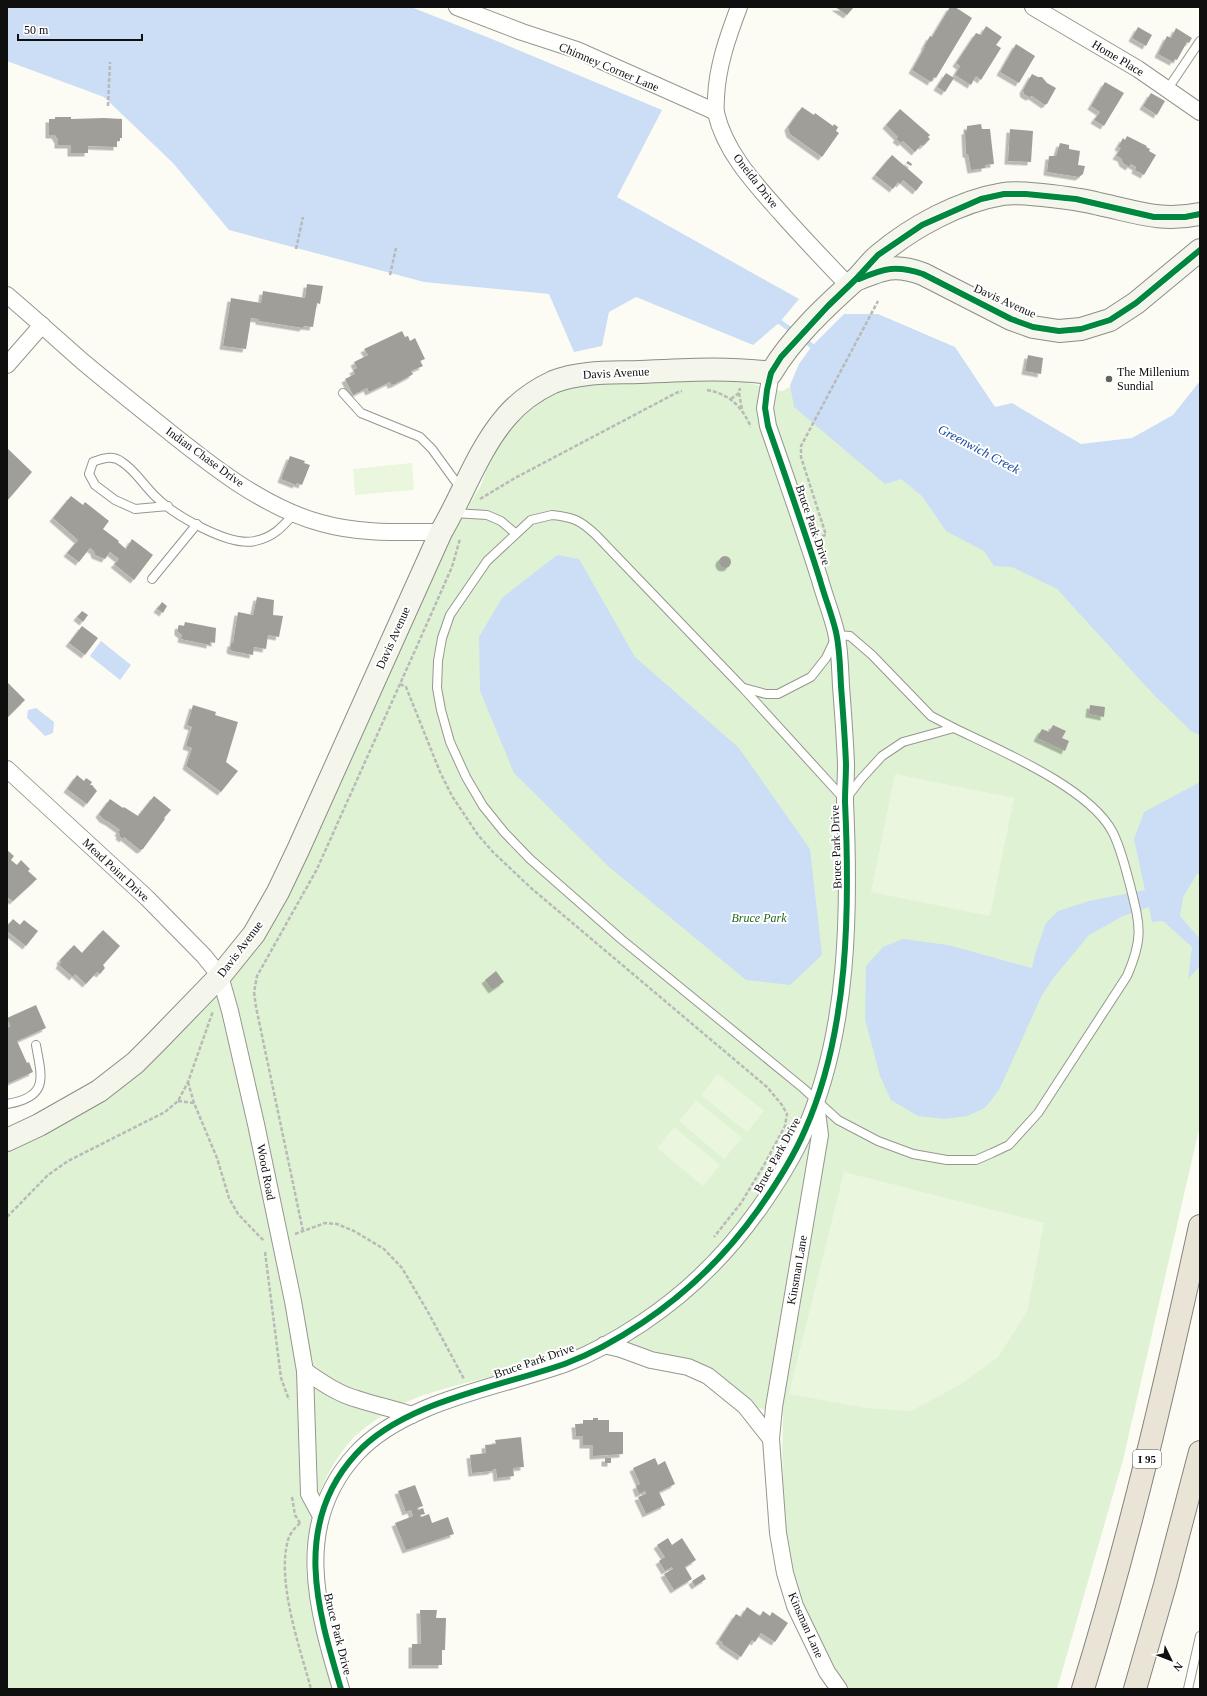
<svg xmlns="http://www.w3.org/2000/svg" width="1207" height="1696" viewBox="0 0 1207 1696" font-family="'Times New Roman',serif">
<defs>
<filter id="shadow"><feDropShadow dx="-3.5" dy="3.5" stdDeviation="0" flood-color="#0004"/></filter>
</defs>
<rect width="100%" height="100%" fill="#fcfcf4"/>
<path fill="#e0f2d4" d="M726 377 776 390 783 391 804 378 1200 590V1125L1123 1460 1057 1689H850L845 1687C831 1661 816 1635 805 1608 782 1552 781 1475 783 1415L756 1407 727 1380 705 1366 673 1356 646 1353 611 1334C589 1344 566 1355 543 1362 504 1375 463 1382 424 1395 402 1402 362 1426 348 1444 319 1478 301 1536 307 1580 311 1617 322 1653 332 1689H7V1148L38 1136 240 963 446 545 481 485 491 458 520 414 551 393 577 384Z"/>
<g fill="#ebf6de">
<path d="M412 463 414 490 355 495 353 469Z"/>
<path d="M895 774 1014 798 990 916 871 892Z"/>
<path d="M718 1074 764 1111 747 1132 701 1095Z"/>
<path d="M696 1100 742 1138 724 1159 679 1121Z"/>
<path d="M674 1127 720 1165 703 1186 657 1148Z"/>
<path d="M844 1172 1044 1223 1027 1312 998 1357 961 1384 911 1411 866 1408 789 1394Z"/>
</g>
<g fill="#cbdef5">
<path d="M7 7H411L487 37 662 110 617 197 799 299 780 322 753 345 636 297 609 312 602 346 574 352 549 294 424 282 229 230 173 163 104 97 7 61Z"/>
<path d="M844 314H878L955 347 995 407 1012 403 1081 444 1132 438 1173 415 1200 381V735L1191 731 1153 694 1057 589 1012 567 994 566 984 551 946 531 922 496 901 479 885 484 794 407 790 385 799 364 812 346Z"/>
<path d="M557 555 579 559 635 657 739 748 810 849 822 955 790 985 746 980 608 866 514 773 480 691 479 637 502 598Z"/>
<path d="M101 641 131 665 120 680 90 656Z"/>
<path d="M36 708 54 722 53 733 45 736 27 718 28 710Z"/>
<path d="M1200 782V874H1197L1183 897 1180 916 1200 939V966L1188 979 1192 947 1163 921 1152 922 1149 907 1123 916 1089 935 1055 976 1042 995 999 1090 985 1108 967 1116 944 1119 918 1116 891 1100 880 1076 865 1019 866 966 883 947 903 939 948 945 1032 968 1035 954 1046 923 1058 911 1089 901 1145 890 1134 839 1144 812Z"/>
</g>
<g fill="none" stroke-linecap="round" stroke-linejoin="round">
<g stroke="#cbdef5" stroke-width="5">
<path d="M780 322 795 333"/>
<path d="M803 339 817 350"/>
</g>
</g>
<g fill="#a09e99" filter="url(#shadow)">
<path d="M835 7H854L847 15Z"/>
<path d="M950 7H955L972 18 936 78 934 77 931 82 912 70 925 47H924L930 36 932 37Z"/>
<path d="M986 26 1002 37 996 45 1001 48 981 80 976 76 971 85 955 75 960 66 956 63 976 33 981 35Z"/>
<path d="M1138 27 1152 35 1146 46 1132 38Z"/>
<path d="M1176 28 1192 38 1189 43 1187 42 1177 60 1175 59 1173 62 1158 54 1167 36 1171 38Z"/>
<path d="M1016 44 1035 56 1019 83 1000 72Z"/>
<path d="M946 73 954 78 945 92 937 87Z"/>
<path d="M1032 74 1038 77H1042L1047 83 1056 88 1047 104H1046L1045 105 1032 96 1029 97 1024 94 1023 90Z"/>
<path d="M1105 82 1124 93 1104 126 1094 120 1100 112 1091 106Z"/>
<path d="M1151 93 1165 101 1157 115 1143 106Z"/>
<path d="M802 107 814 115 815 113 833 126 834 124 838 127 836 131 839 133 822 157 790 134 788 127Z"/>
<path d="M900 109 930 135 928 137 930 139 923 146 921 145 915 152 903 141 901 143 896 139 898 137 886 125Z"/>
<path d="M55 117H71V119L104 118 122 119V138H120V141H117V147L88 146V153H71V145H58V140L55 135H49V119H55Z"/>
<path d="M981 124 982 129H990L994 164 985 165V168L971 170 968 154H966L965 131H967V126Z"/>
<path d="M1010 129 1033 131 1031 162 1008 161Z"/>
<path d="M1127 136 1147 146 1146 147 1150 149 1149 151 1156 155 1144 175 1135 170 1136 167 1131 164 1129 167 1123 163 1121 158 1116 156 1121 148 1118 147 1123 138 1125 140Z"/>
<path d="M1060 143 1069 145V149L1080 151 1078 165 1085 166 1083 174 1079 177 1047 172 1049 156H1056Z"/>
<path d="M892 155 923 182 916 191 903 180 900 184 898 182 893 189 875 175Z"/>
<path d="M908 161 912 164 911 166 906 163Z"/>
<path d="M307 284 323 286 320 304 317 303 313 327 304 326 303 328 259 321V319L251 318 246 349 223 346 231 298 261 303 263 291 305 298Z"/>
<path d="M402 331 405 337 408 336 410 341 415 338 425 359 420 361 423 366 411 371 413 374 410 376 395 384 391 385 390 382 369 392 367 388 353 395 345 379 355 374 353 370 357 368 354 362 368 355 364 349Z"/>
<path d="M1028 355 1043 358 1041 374 1025 371Z"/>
<path d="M7 448 32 472 7 501Z"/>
<path d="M290 456 305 461 304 463 310 465 302 485 297 483 296 485 281 479Z"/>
<path d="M71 496 83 505 85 502 109 521 103 529 119 541 118 542 126 549 132 539 153 555 134 580 114 564 118 561 117 560 119 559 110 552 105 559 95 555 94 551 90 548 79 562 67 553 78 540 53 518Z"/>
<circle cx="725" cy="562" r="6"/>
<path d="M257 597 274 600 273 615 283 616 279 637 268 635 266 649 254 647 253 655 232 651 230 649 231 643H233L238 612 253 615Z"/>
<path d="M162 602 167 606 163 613 157 609Z"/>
<path d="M82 611 88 615 83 622 77 617Z"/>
<path d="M185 622 216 628 215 643 210 642V645L181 639 182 635 178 632V627L179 625 184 626Z"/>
<path d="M82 626 98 638 85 655 69 643Z"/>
<path d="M7 682 25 700 7 718Z"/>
<path d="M193 705 216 712 215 715 238 722 226 762 238 771 221 792 186 766 192 748 186 746 192 727 187 725Z"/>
<path d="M1090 705 1105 707 1104 717 1089 714Z"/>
<path d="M1053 725 1066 731 1062 738 1069 741 1065 751 1037 738 1042 729 1049 732Z"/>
<path d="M77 775 84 781 86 778 92 782 90 785H92L97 791 87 804 67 789Z"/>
<path d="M154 796 171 810 164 818 165 819 143 849 140 850 124 837 123 839 119 836 120 834 118 832 120 830 109 822 103 819 99 814 110 799 123 808 124 807 138 816Z"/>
<path d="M7 850 14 856 11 860 17 865 21 860 30 869 28 871 37 879 13 901 7 897Z"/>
<path d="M13 919 20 925 24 920 38 931 26 946 7 931V926Z"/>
<path d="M103 930 120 946 103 965 105 968 100 974 97 972 86 984 75 974 73 977 59 965 61 962 60 960 74 945 82 953Z"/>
<path d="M496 971 504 982 492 990 485 980Z"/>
<path d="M36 1005 46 1028 17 1041 27 1063 29 1062 33 1072 7 1084V1028L10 1026 7 1018Z"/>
<path d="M593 1418H598V1420H609V1432H623V1454L593 1456V1445H583V1436H576L575 1424H583V1420H593Z"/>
<path d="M521 1437 524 1467 513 1468 514 1476 497 1478 496 1469 492 1470V1471L472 1473 470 1455 486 1453 485 1445 496 1444 495 1440Z"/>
<rect x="605" y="1458" width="6" height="5"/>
<path d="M655 1458 658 1465 665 1461 675 1484 659 1492 665 1505 646 1514 638 1497 646 1494 645 1491 639 1494 636 1486 640 1484 633 1468Z"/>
<path d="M415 1485 423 1506 417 1508 418 1510 423 1508 425 1514 420 1515 421 1517 429 1514 432 1523 448 1517 454 1534 406 1550 395 1523 413 1516 411 1510 406 1512 398 1491Z"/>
<path d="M668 1538 672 1545 682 1538 696 1560 685 1567 692 1579 674 1590 664 1574 673 1569 672 1567 665 1571 659 1561 665 1557 657 1545Z"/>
<path d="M703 1574 706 1579 695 1586 692 1581Z"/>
<path d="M747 1607 760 1616 763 1611 770 1616 772 1612 788 1623 775 1642 761 1633 755 1642 752 1640 741 1657 722 1644 723 1643 719 1640 736 1614 741 1617Z"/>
<path d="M420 1610H437L436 1618H446L445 1650H442V1665H412V1644H421Z"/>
</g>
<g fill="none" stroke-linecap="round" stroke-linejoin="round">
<defs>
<g id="lane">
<path d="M1167 90 1200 41"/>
<path d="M343 393 361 413 420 437 432 449 461 489"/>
<path d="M168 506 135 509 115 500 95 485 89 474 93 462C103 458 113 455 122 462 136 471 144 486 156 497 174 515 229 547 255 541 274 537 282 527 294 514"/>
<path d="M454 513 487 515 501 521 515 533"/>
<path d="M552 515C573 517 580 520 596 535L743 688 845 800 861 779 882 756 903 742 954 728C999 750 1088 787 1112 831 1121 848 1125 867 1130 885 1140 925 1144 937 1127 976L1038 1113 1009 1145 992 1153 976 1160H947L913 1154 878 1141 838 1120 803 1088 621 939 530 859 504 832 483 806 466 777 450 742 441 710 437 688 438 661 442 638 450 615 487 561 531 520Z"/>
<path d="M152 579 197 524"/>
<path d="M744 688 766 694H778L811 677 826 658 837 635 850 636 872 655 931 716 954 728"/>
<path d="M7 1104C49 1097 42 1078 36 1045"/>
<path d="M1188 1689 1200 1636"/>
</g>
<g id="street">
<path d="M457 7 522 32 577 50 716 112"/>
<path d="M739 7C728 36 717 67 716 98 716 103 715 109 716 113 725 152 755 184 780 212 802 237 826 262 849 286"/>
<path d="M1033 7 1138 69 1200 112"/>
<path d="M7 295C33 317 57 339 82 361 107 382 132 402 157 422 204 460 261 507 321 523 359 534 401 532 441 532"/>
<path d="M7 365 42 325"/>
<path d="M7 769 147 898 204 956 220 976 230 1011 256 1124 293 1301 305 1371 309 1494 321 1516"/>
<path d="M816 1104 820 1135 774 1407 771 1439 778 1533 785 1573 795 1606 827 1672 839 1689"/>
<path d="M604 1345 621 1349 651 1360 688 1367 708 1376 745 1406 771 1439"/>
<path d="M305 1371C321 1382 338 1394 357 1399 375 1405 394 1409 412 1415"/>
<path d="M341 1689C317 1609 292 1524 356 1454 404 1401 501 1387 567 1363 593 1353 618 1339 642 1323 687 1293 726 1255 758 1210 775 1186 793 1158 805 1130 849 1031 850 909 845 802 845 789 846 777 846 764 845 738 843 712 841 686 840 668 840 650 836 632 832 615 825 598 820 580 804 529 786 478 768 426L765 408 771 373"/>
</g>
<g id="secondary">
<path d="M858 279C885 268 895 264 923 274L1011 319 1033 327 1059 331 1081 329 1110 320 1136 303 1200 250"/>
<path d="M7 1140 39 1125 99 1091 135 1063 157 1041 220 976 254 934 278 892 298 850 441 532C463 495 478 449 507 416 519 402 536 390 553 382 581 371 611 373 640 372 685 370 726 367 771 373 792 338 824 308 854 281 863 273 870 262 879 255 912 227 960 201 1003 194 1015 192 1030 194 1042 195 1061 197 1080 199 1099 204 1137 212 1160 222 1200 214"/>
</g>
<g id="highway">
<path d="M1083 1689C1130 1537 1166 1382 1200 1226"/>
<path d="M1135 1689 1165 1585 1200 1452"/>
</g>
</defs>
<use href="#lane" stroke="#969692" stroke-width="10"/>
<use href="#street" stroke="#969692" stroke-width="18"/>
<use href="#secondary" stroke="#8c8c89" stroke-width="24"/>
<use href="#highway" stroke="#83837f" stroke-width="24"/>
<g stroke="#b9b9b8" stroke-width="2.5" stroke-dasharray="4 2" stroke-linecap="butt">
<path d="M108 106 110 62"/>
<path d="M296 249 303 217"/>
<path d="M390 275 396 248"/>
<path d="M707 390C730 394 742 407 751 427"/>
<path d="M739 393 742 409"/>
<path d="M731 399 739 393 740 388"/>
<path d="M480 499 515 478 676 393 682 391"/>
<path d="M822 536 826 535 801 457V446L878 301"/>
<path d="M400 684 406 687 440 772 452 796 478 835 493 852 531 888 767 1087 782 1105 787 1114 785 1126 764 1165 741 1203 714 1237"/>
<path d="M188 1082 194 1103 217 1158 229 1198 238 1214 264 1241"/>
<path d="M178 1101 194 1103"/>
<path d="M7 1217 48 1175 68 1161 165 1112 178 1101 188 1082 213 1011"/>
<path d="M303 1231 256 1007 254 992 257 976 317 869 417 646 452 567 460 539"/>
<path d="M295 1234 325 1223 337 1224 354 1231 384 1249 402 1268 428 1312 464 1379"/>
<path d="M265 1252 281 1378 289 1400"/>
<path d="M292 1497 295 1515 300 1523"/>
<path d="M300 1523C296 1527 291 1532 289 1537 275 1578 300 1648 311 1689"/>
</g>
<use href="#lane" stroke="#fffffd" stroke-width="8"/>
<use href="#street" stroke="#fffffd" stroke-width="16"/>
<use href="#secondary" stroke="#f4f5eb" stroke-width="22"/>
<use href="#highway" stroke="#eae4d6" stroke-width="22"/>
<defs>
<g id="cycleway">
<path d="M859 279C885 268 896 265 923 274L1011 319 1033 327 1059 331 1081 329 1110 320 1136 303 1200 250"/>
<path d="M341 1689C317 1609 292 1524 356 1454 404 1401 501 1387 567 1363 593 1353 618 1339 642 1323 687 1293 726 1255 758 1210 775 1186 793 1158 805 1130 849 1031 850 909 845 802 845 789 846 777 846 764 845 738 843 712 841 686 840 668 840 650 836 632 832 615 825 598 820 580 804 529 786 478 768 426L765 408 767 390 771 373 781 357 828 306 855 280 878 255 922 225 981 199 1004 194H1026L1076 199 1154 217H1185L1200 214"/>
</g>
</defs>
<use href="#cycleway" stroke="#fff" stroke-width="8"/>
<use href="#cycleway" stroke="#00873e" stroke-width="6"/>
</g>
<circle fill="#62625f" stroke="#fff" stroke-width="1.5" cx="1109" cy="379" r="4"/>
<g text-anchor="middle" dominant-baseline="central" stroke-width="4" stroke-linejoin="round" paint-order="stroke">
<rect fill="#fff" stroke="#575757" stroke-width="1" x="1133" y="1450" width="28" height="18" rx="3"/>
<g font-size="11" font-weight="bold" fill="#0f0f0f">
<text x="1147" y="1459">I 95</text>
</g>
<g font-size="12" fill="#0f0f0f" stroke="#fff">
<text transform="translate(1118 58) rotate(31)">Home Place</text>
<text transform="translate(609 67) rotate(23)">Chimney Corner Lane</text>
<text transform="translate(756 181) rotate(52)">Oneida Drive</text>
<text transform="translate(1005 301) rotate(24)">Davis Avenue</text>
<text transform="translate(616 373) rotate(-3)">Davis Avenue</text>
<text transform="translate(205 457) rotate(36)">Indian Chase Drive</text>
<text transform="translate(813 525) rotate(71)">Bruce Park Drive</text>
<text transform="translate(393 638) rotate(-66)">Davis Avenue</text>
<text transform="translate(836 847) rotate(-92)">Bruce Park Drive</text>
<text transform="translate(116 870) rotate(43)">Mead Point Drive</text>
<text transform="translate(240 949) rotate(-53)">Davis Avenue</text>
<text transform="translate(777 1155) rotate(-61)">Bruce Park Drive</text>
<text transform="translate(266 1172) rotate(79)">Wood Road</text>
<text transform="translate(797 1270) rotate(-80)">Kinsman Lane</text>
<text transform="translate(534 1361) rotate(-19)">Bruce Park Drive</text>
<text transform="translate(806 1625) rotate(66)">Kinsman Lane</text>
<text transform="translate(338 1634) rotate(76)">Bruce Park Drive</text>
</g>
<g font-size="12" fill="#0f0f0f" stroke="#fff" text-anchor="start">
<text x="1117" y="372">The Millenium<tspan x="1117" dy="14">Sundial</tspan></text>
</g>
<g font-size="12" font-style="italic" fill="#1f671f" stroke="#fff">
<text x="759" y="918">Bruce Park</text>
</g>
<g font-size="13" font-style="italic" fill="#1748a2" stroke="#fff">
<text transform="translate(979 449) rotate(28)">Greenwich Creek</text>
</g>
</g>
<rect width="1207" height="1696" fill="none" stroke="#0f0f0f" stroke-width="16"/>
<g transform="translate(1171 1660) rotate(133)" stroke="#ffffff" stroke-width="3" paint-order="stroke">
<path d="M0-3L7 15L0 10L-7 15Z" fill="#0f0f0f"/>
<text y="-6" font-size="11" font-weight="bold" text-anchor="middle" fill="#0f0f0f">N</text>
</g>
<path d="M18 34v6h124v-6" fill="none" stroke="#0f0f0f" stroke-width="2"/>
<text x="24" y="34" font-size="12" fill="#0f0f0f" stroke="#ffffff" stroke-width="3" paint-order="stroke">50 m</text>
</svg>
